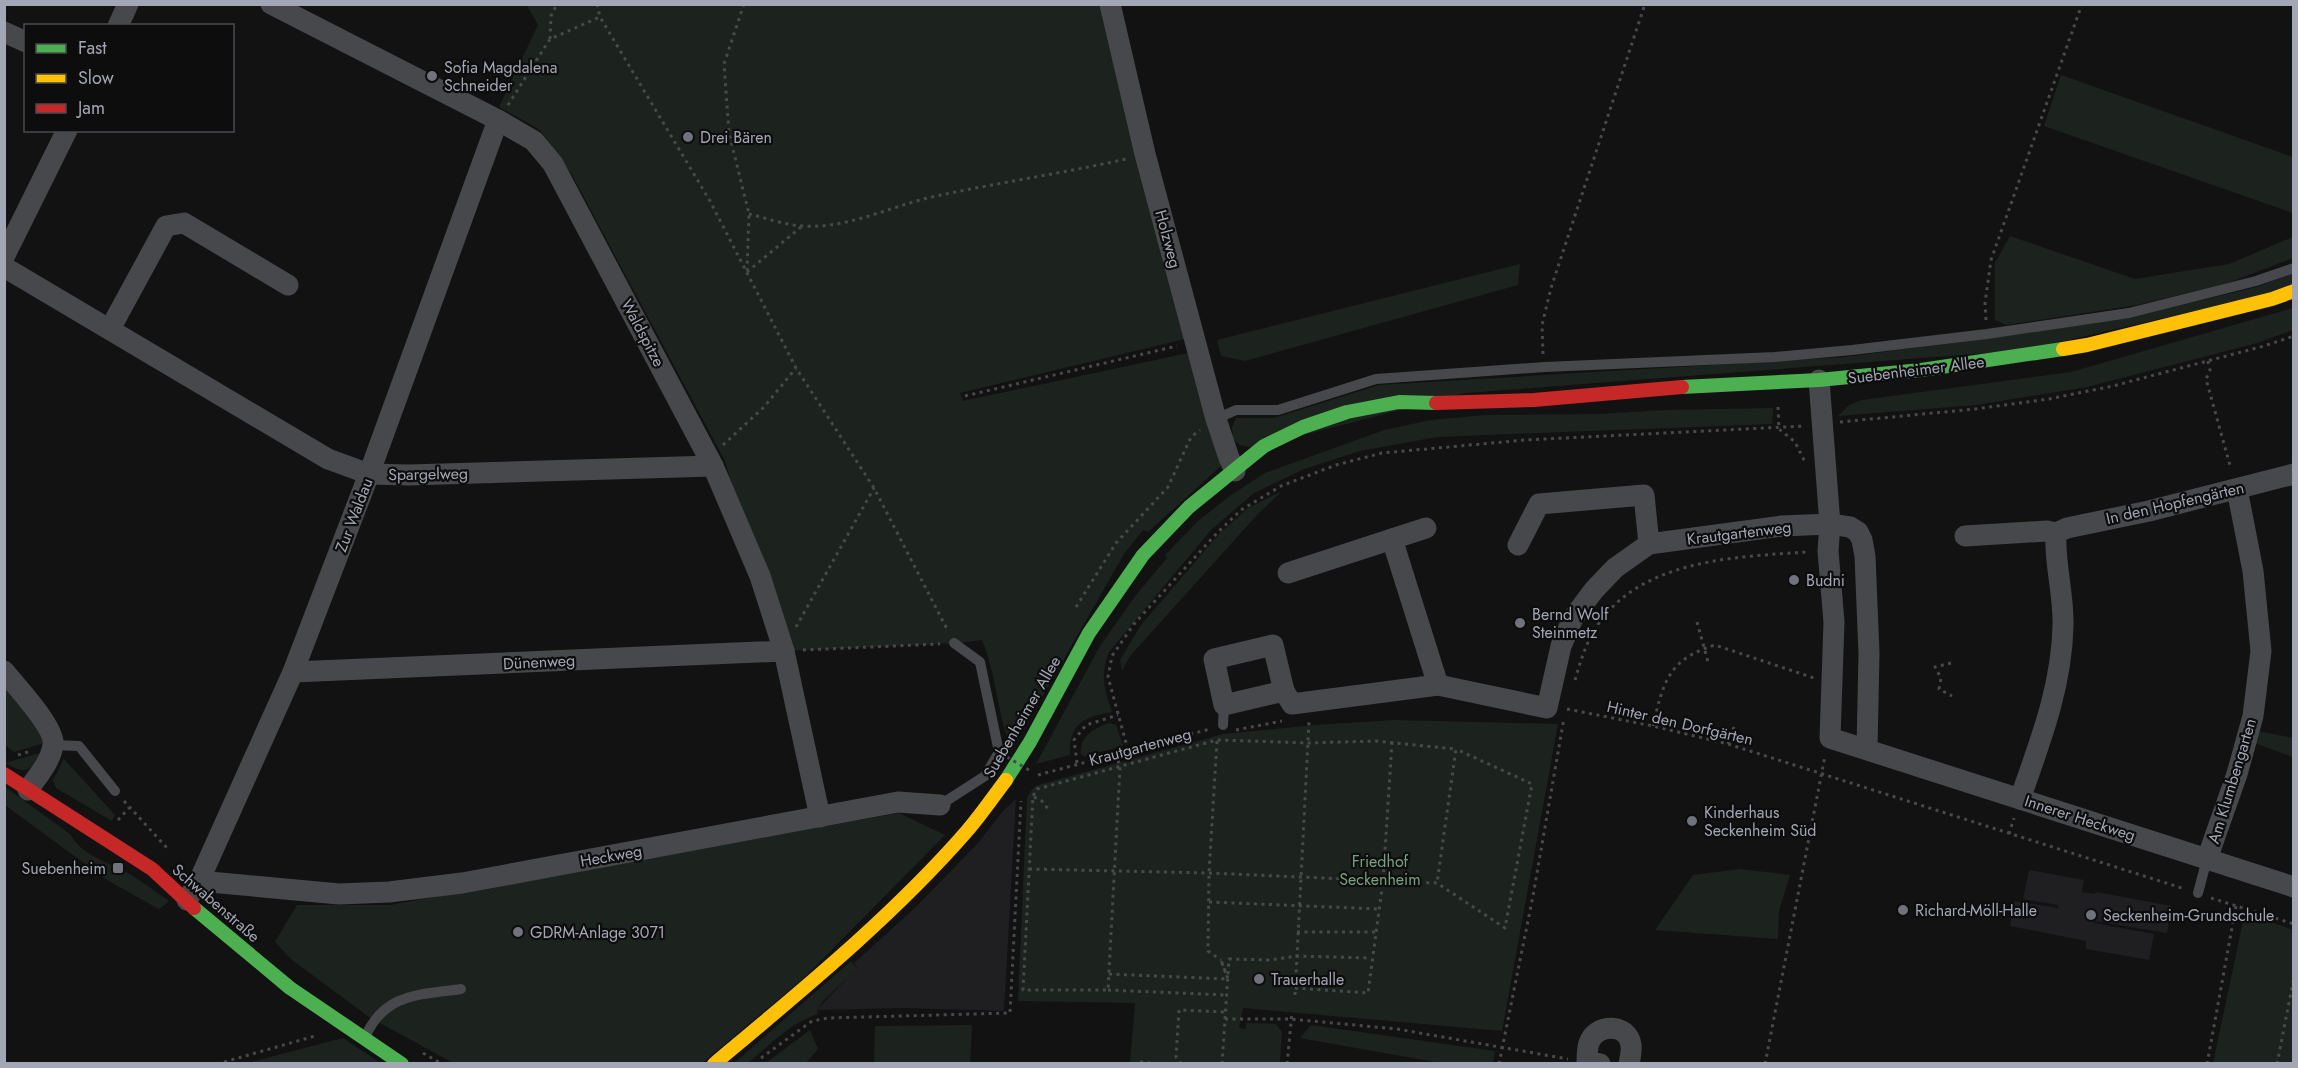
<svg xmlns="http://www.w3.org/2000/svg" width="2298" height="1068" viewBox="0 0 2298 1068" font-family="Jost,sans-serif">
<rect width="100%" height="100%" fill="#121213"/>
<g fill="#1f1f21">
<path d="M1016 799 1004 1011 905 1008 817 1010 857 968 854 963 917 906 978 843 1004 810Z"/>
<path d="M2029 870 2084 880 2082 892 2095 894 2096 892 2172 906 2167 933 2094 921V923L2154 934 2149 960 2086 949V941L2010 926 2014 901 2058 908V905L2023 899Z"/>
</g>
<g fill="#1c231e">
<path d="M527 5H1105L1189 338 960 393 963 401 1193 352 1222 459 1220 467 1148 532 1143 530 1124 554 1012 750C997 715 997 676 982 640L959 643 784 651 757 571 725 461 572 175 540 130 499 107 538 25Z"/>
<path d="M2061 75 2293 157V213L2044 126Z"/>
<path d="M2010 236 2135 279 2229 264 2293 237V258L2225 284 2137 305 2006 325 1995 320V263Z"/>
<path d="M1520 264 1518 285 1245 361 1221 356 1217 340Z"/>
<path d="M2293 273V288L2026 350 1466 393 1254 448 1240 445 1233 439 1232 427 1236 418H1274L1379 385 1845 357 1985 339 2135 316 2257 287Z"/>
<path d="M2293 308V330L2257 343 2087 387 1976 405 1838 416 1849 405 1862 400 2071 372Z"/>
<path d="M1773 408 1772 424 1437 437 1360 451 1304 469 1254 493 1211 530 1109 652C1100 676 1104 687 1112 712 1083 717 1069 724 1070 755L1036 764 1100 646 1136 595 1167 558 1165 555 1198 521 1231 495 1265 473 1384 430 1431 420 1486 415 1600 414 1664 410Z"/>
<path d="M1282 491 1257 515 1130 656 1122 671 1120 660 1141 625 1219 534 1248 508Z"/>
<path d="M5 680 44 730V743L14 752 5 745Z"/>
<path d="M1394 720 1558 724 1502 1031 1243 1008 1239 1028 1246 1029V1023L1276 1024 1282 1032 1280 1063H1130L1135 1003 1018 1001 1027 797 1035 786 1223 734 1315 725Z"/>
<path d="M1109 723 1116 725 1123 746 1085 756 1081 754C1079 736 1095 728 1109 723Z"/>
<path d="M2249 729 2293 738V757L2249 741Z"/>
<path d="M40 753C30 773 25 774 5 763Z"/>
<path d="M64 759 115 815 112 821 56 788 53 780Z"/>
<path d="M5 787 70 834C81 854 101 859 120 869 137 877 153 890 169 901L159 909 107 880 5 805Z"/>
<path d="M899 813 945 835 804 978 702 1063H453L369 1017 292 960 275 942 297 905H390Z"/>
<path d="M1740 869 1790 875 1779 911 1778 939 1655 930 1693 875Z"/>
<path d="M2245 912 2293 930V1063H2213Z"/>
<path d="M851 961 857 969 823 1001 817 1010 818 1014C790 1023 770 1045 748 1063L733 1064Z"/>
<path d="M972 1025 970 1063H874L875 1026Z"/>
<path d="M1311 1025 1495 1051 1493 1063H1440L1300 1038Z"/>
<path d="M810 1030 818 1049 806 1063H766Z"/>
<path d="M343 1038 382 1064H243Z"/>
</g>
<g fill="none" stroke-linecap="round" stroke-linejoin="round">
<g stroke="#48484d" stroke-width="3" stroke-dasharray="3 4.5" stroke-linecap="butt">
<path d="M597 4 600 17"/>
<path d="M744 4 724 64 729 133 749 214 747 270"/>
<path d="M550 39 551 16 557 4"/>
<path d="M508 105 550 39 600 17 710 201 796 368 874 488 948 631"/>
<path d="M749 214C766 218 785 225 802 226 851 229 894 204 941 195 1002 182 1064 173 1126 159"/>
<path d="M747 272 801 227"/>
<path d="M1986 320 1985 303 1991 260 2082 4"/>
<path d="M1543 354 1542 325 1551 288 1645 4"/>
<path d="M2208 361 2210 370 2206 379 2231 469"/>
<path d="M965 396 1177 346"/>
<path d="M1778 407 1779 429 1795 442 1805 462"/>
<path d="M1840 422 1975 409 2049 399 2113 386 2264 346 2294 336"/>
<path d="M723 445 764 407 796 368"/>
<path d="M1076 607 1116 543 1168 487 1191 437 1200 430"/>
<path d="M1697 622 1708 662"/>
<path d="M796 627 874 488"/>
<path d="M803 650 940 644"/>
<path d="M1951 663 1935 667 1941 678 1939 689 1952 696"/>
<path d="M1575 680C1579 666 1583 653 1589 640 1628 560 1730 557 1808 552"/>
<path d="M1567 709 1653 726 1728 744 2185 889"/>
<path d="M1653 726C1663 683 1668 659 1715 645L1814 678"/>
<path d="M1236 730 1282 721"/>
<path d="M1217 741 1209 873 1208 951 1221 960"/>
<path d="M1728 744 1734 727"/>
<path d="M1128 750 1108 677 1112 656 1134 624 1217 533 1241 510 1281 486 1336 465 1382 453 1525 440 1804 426"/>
<path d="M1116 753 1120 767 1108 990H1023L1033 796 1037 789 1217 740 1308 743 1376 741 1456 749 1437 883"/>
<path d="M18 755 31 751"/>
<path d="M1077 763 1074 740 1086 725 1118 715"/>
<path d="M1038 775 1210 729"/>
<path d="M1034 797 1042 801 1048 809"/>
<path d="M124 801 168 849"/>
<path d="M118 820 129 808"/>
<path d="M2009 834 2014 818"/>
<path d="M1029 869 1209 873 1437 883 1505 928 1532 784 1456 749"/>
<path d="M2211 898 2294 924"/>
<path d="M1209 902 1379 909"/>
<path d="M1297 932H1376"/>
<path d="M1109 974 1228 979 1221 960 1227 977"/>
<path d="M1295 988 1368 993 1383 881 1392 742"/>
<path d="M1108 990 1226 995"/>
<path d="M1295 995 1309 721"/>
<path d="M1225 1019H1290L1397 1029 1568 1059"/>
<path d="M423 1053 442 1064"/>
<path d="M761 1058 812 1021 828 1018 1010 1013 1021 801"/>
<path d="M1140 1062 1162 1064"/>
<path d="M217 1064 315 1036"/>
<path d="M1181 1064 1176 1057 1179 1010 1226 1012"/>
<path d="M1222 1064 1229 959 1271 960 1296 956 1371 958"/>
<path d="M1287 1064 1292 1012"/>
<path d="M1499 1064 1533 896 1564 718"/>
<path d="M1765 1064 1825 756"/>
<path d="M2207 1064 2236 906"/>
<path d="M2277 1064 2294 977"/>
</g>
<g stroke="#47484b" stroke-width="10">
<path d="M1216 419 1236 410H1278L1376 379 1545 367 1775 357 1852 350 1987 334 2129 313 2256 281 2294 268"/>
<path d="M1223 725 1224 705"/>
<path d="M53 745 79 746 115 791"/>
<path d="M940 805 985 776 999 752 980 662 954 643"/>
<path d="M2198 893 2207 859"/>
<path d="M365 1037C385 993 418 995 461 989"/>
</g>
<g stroke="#47484b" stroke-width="21">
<path d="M271 4 498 120 534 141 553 164 713 466 760 576 784 651 820 817"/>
<path d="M1110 4 1145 154 1216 419 1229 458 1235 471"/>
<path d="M118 26 128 4"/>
<path d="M4 32 26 42"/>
<path d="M4 257 67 130"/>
<path d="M4 267 328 459 369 474 409 475 713 466"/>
<path d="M110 329 166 226 184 223 288 285"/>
<path d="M1819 380 1830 524 1828 551 1834 622 1830 738 2294 887"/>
<path d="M1426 528 1392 539 1438 685"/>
<path d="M1965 536 2047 531 2056 533"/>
<path d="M1518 545 1539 504 1644 495 1649 544"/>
<path d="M1288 573 1392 539"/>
<path d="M1273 645 1284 691 1224 705 1214 659Z"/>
<path d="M4 671C15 685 56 728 53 745 51 761 37 777 28 790"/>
<path d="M293 672 784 651"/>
<path d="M1284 691 1292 704 1438 685 1547 708 1561 646 1573 618 1594 590 1615 568 1649 544 1782 526 1830 524 1850 527 1858 532 1862 540 1865 556 1869 653 1867 749"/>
<path d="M2020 799C2040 742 2062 686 2063 625 2064 594 2054 563 2056 533L2067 528 2149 511 2294 474"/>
<path d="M2207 859 2237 774 2253 716 2261 651 2253 571 2237 489"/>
<path d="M199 881 339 894 389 892 462 883 898 802 940 805"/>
<path d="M187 900 199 881 293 672 369 474 498 120"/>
<path d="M1600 1064 1587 1062C1587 1056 1587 1049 1589 1043 1596 1023 1628 1023 1631 1045 1632 1051 1630 1058 1629 1064"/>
</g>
<g stroke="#4caf50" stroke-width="14">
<path d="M1682 387 1819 380 1921 370 2063 349"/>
<path d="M1006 780 1030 742 1089 633 1143 555 1189 507 1264 446 1303 427 1347 412 1399 402 1436 403"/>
<path d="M194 908 290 988 402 1064"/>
</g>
<g stroke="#ffc107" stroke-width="14">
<path d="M2063 349 2087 345 2272 299 2294 291"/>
<path d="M714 1064C801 991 892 917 967 831 981 815 993 797 1006 780"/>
</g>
<g stroke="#c62828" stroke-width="14">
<path d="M1436 403 1534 400 1682 387"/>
<path d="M4 774 152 869 194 908"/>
</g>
<path stroke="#48484d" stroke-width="3" stroke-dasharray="3 4.5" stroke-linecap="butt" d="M1007 757 1029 770"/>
</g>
<g fill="#70727c" stroke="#0d0d0e" stroke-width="2">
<circle cx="432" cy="76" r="6"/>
<circle cx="688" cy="137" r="6"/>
<circle cx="1794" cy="580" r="6"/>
<circle cx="1520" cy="623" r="6"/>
<circle cx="1692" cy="821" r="6"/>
<rect x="112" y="862" width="12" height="12" rx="3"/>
<circle cx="1903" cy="910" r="6"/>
<circle cx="2091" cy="915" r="6"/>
<circle cx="518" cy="932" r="6"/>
<circle cx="1259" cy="979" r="6"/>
</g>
<g text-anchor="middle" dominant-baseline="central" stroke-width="4.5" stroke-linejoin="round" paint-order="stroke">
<g font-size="16" fill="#a3a6b4" stroke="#0d0d0e" text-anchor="start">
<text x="444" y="67">Sofia Magdalena<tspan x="444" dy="18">Schneider</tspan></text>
<text x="700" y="137">Drei Bären</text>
<text x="1806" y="580">Budni</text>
<text x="1532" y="614">Bernd Wolf<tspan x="1532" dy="18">Steinmetz</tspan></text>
<text x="1704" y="812">Kinderhaus<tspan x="1704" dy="18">Seckenheim Süd</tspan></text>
<text x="106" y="868" text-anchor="end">Suebenheim</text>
<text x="1915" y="910">Richard-Möll-Halle</text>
<text x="2103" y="915">Seckenheim-Grundschule</text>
<text x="530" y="932">GDRM-Anlage 3071</text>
<text x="1271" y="979">Trauerhalle</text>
</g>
<g font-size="16" fill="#a3a6b4" stroke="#0d0d0e">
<text transform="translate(1168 239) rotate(75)">Holzweg</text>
<text transform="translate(643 333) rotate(62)">Waldspitze</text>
<text transform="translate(1916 370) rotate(-7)">Suebenheimer Allee</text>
<text transform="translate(428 474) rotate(-1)">Spargelweg</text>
<text transform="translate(2175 503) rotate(-13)">In den Hopfengärten</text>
<text transform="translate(354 515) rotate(-69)">Zur Waldau</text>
<text transform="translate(1739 533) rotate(-7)">Krautgartenweg</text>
<text transform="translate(539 662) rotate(-3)">Dünenweg</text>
<text transform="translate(1022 717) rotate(-60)">Suebenheimer Allee</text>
<text transform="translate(1680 723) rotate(13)">Hinter den Dorfgärten</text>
<text transform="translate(1140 747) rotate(-15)">Krautgartenweg</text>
<text transform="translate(2232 781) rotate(-73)">Am Klumbengarten</text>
<text transform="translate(2080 818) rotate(18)">Innerer Heckweg</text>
<text transform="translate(611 856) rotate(-10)">Heckweg</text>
<text transform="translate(216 903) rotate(41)">Schwabenstraße</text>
</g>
<g font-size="16" fill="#79a081" stroke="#0d0d0e">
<text x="1380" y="861">Friedhof<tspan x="1380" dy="18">Seckenheim</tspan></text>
</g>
</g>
<rect width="2298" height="1068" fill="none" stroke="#a3a6b4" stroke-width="12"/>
<rect x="24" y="24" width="210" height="108" fill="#0d0d0e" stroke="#494a50" stroke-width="1.5"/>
<rect x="36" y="44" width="30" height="9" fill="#4caf50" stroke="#494a50" stroke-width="1.5"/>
<text x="78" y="54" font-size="18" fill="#a3a6b4">Fast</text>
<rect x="36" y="74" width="30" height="9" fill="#ffc107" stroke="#494a50" stroke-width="1.5"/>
<text x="78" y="84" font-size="18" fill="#a3a6b4">Slow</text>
<rect x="36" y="104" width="30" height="9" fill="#c62828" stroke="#494a50" stroke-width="1.5"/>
<text x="78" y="114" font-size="18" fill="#a3a6b4">Jam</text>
</svg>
